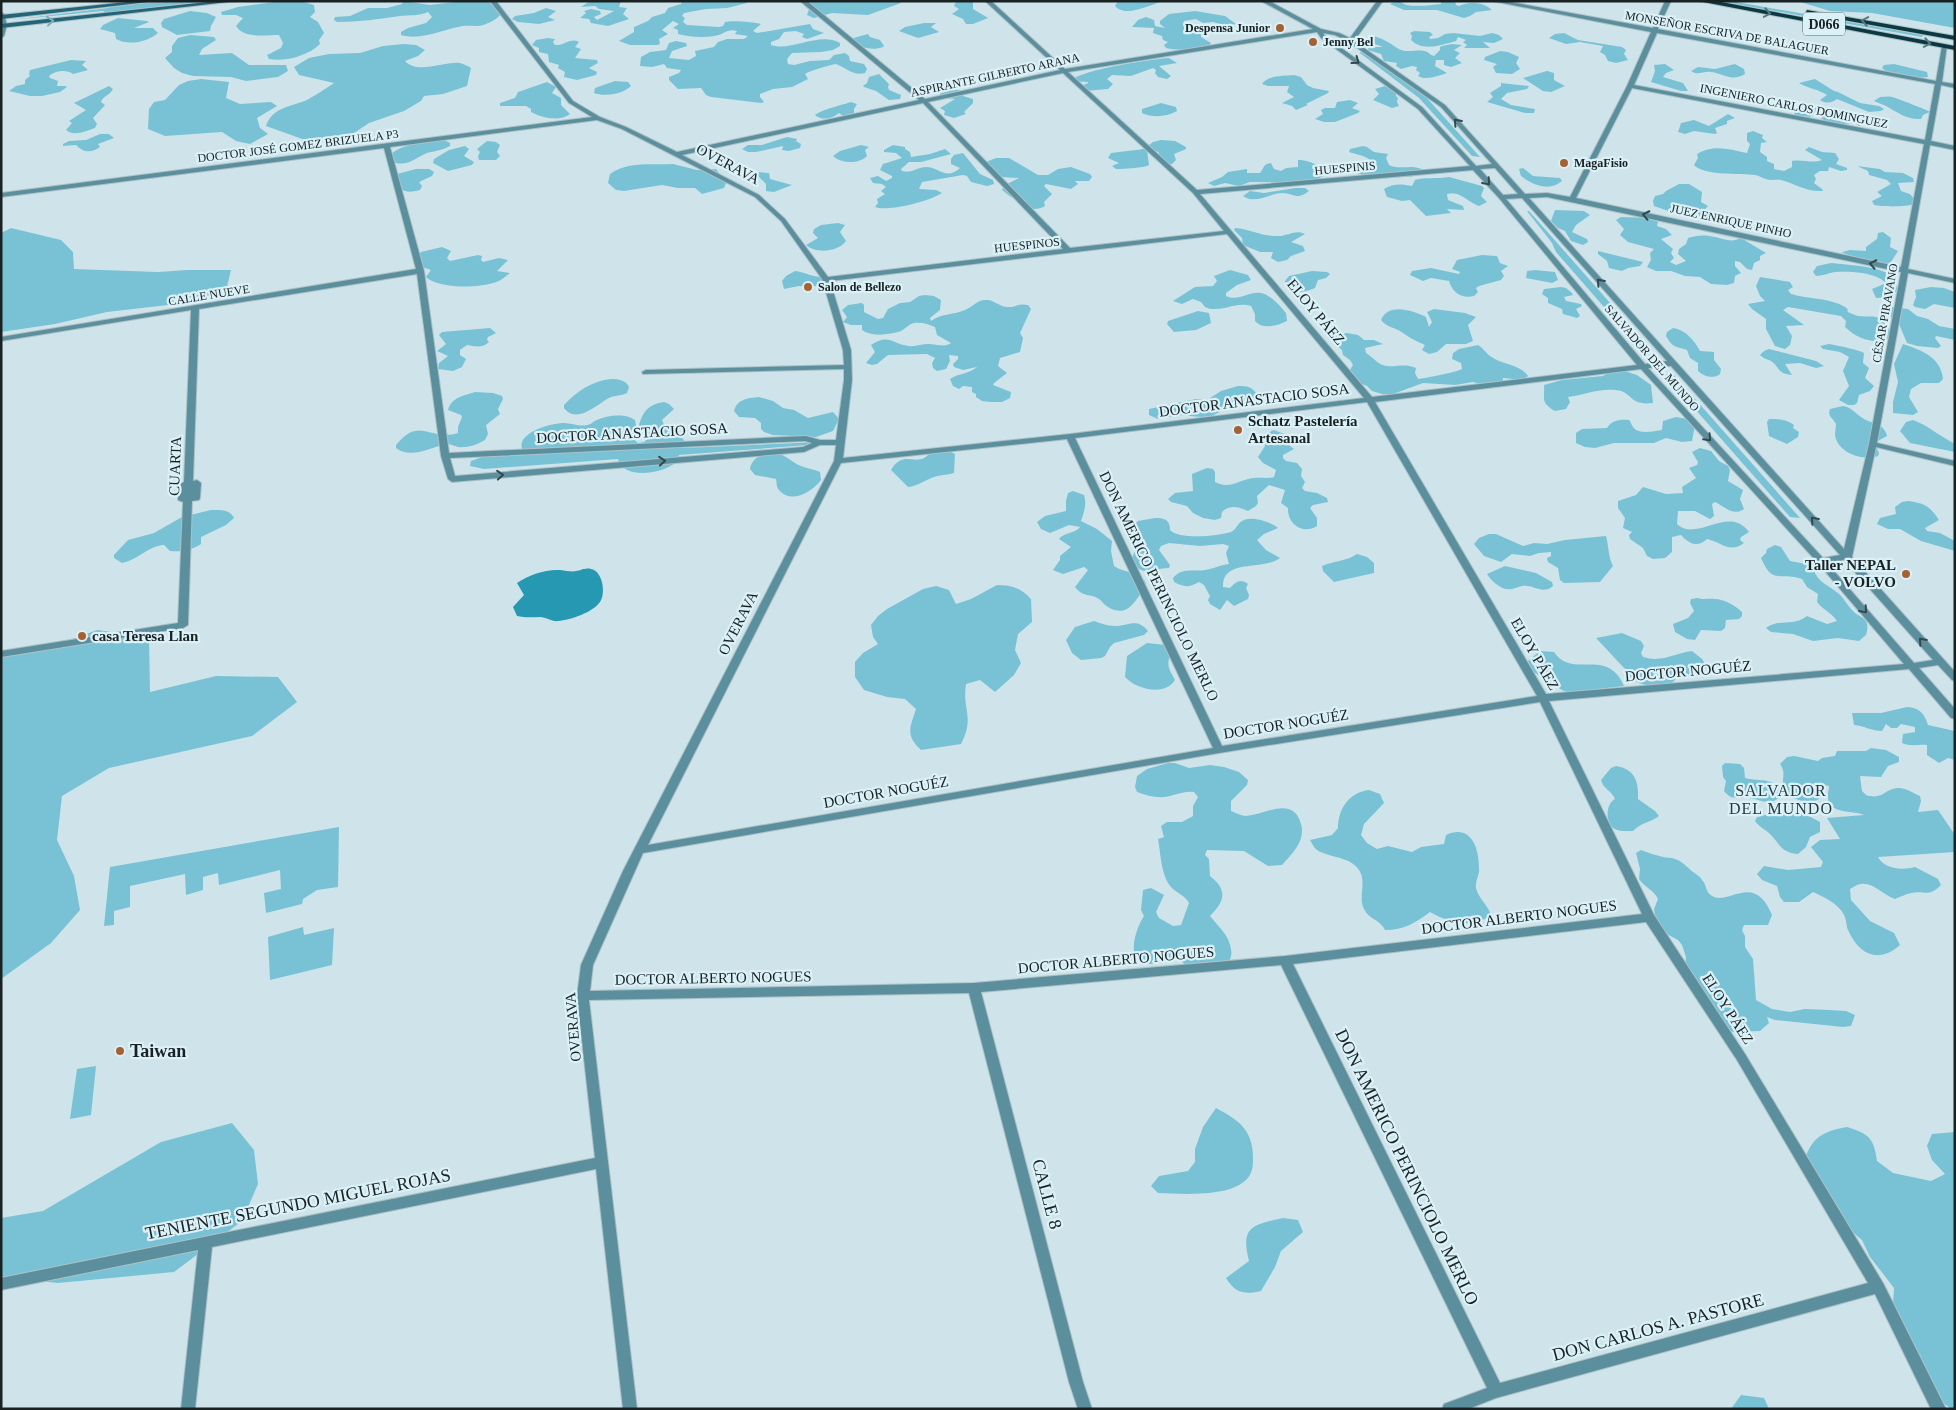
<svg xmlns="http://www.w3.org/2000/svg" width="1956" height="1410" viewBox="0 0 1956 1410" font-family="Georgia,serif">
<rect width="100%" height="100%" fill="#cee4ea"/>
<g fill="#79c2d6">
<path d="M153 1H229L149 8 123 15 107 14 103 11 11 20 108 8 122 3Z"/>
<path d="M282 1H300L314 5 315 12 310 17 318 22 324 33 319 40 320 44C308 56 285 62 269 59L267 55 281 48 283 43 279 35C266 35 244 39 236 26L243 18 236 15H222L221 12 238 7Z"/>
<path d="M403 1 430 5 463 1H495L499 4 496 9 500 15C496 20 489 23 483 25 476 27 470 25 463 26 443 29 422 41 401 35V32L408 28 426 23 432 17 428 12C419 16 410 15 400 16 379 19 358 22 337 22L334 20 335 17 350 16 368 8H387L402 4Z"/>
<path d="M590 1H621L619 7 627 8 623 14 629 19 608 26 591 23 589 19 580 18 586 13 584 11 591 9 600 11 601 14 594 17 597 20 614 11 599 9 595 6 581 7Z"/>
<path d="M682 1H745L747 3 727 8 706 9 684 13 682 16 685 18 683 22 687 25 719 27 723 26 725 22C731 20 755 22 761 24L753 31 757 33 810 24 813 29 824 33 807 39 802 37 804 34 796 31 784 32 779 39 771 42V45C791 52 819 31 840 43V46L833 50 821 52 792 53 787 59 788 64 794 65 810 61 829 60 834 55 845 53 849 56 850 61 864 64 867 69 865 73C852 76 847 68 836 64 830 65 809 71 805 74L808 79 792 87 773 89 760 94V97L764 102 761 103 711 97 706 95 701 88 678 89 669 80V77L679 73 681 70 667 68 664 64 652 67 640 66 641 57 650 52 666 50 669 43 676 41 686 43 687 46 672 51 669 58 689 60 696 56 695 51 714 47 718 42 727 39H744L748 36 735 34 737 31C727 28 724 35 714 36 702 38 690 37 678 34V30L673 28 679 24 673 21 662 30 668 34 659 39 660 44 657 45H630L619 41 634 32V27L648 21 652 17 665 13 668 8 681 4Z"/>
<path d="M805 1H899L901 3 868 15 832 13 814 18 807 15 809 9 805 7 807 4Z"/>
<path d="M956 1 973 2V9L988 18 973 24H966L963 19 952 14 959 9 954 6Z"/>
<path d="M1118 1H1163C1150 5 1125 18 1115 6Z"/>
<path d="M1396 1C1402 1 1402 4 1407 5 1417 7 1431 5 1441 4V1H1455L1456 5 1459 6C1469 1 1484 2 1492 10L1476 12 1470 16 1464 18 1437 10H1404L1390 4Z"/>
<path d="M1718 1H1731L1923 35 1922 37Z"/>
<path d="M1797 1H1955V28L1872 13 1830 11Z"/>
<path d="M546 8 556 11 548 17 555 20 539 24 518 22 512 19 515 16 534 13Z"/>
<path d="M190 11 207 13 216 17 211 26 210 31 177 35 162 27 161 23 164 19Z"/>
<path d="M1195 11 1225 16 1236 24 1226 26 1213 22 1203 23 1196 19 1184 21 1187 29 1201 34V37L1211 43 1209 46C1195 49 1180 51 1166 48L1164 45 1168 42 1163 40 1162 36 1153 33 1154 28 1132 27 1138 20 1146 17 1154 20 1155 26 1165 28 1160 24V21L1169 14Z"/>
<path d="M118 18 147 21 149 22 134 28H153L158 33C148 42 128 46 116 39L115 33 100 29 103 25Z"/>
<path d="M924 23H936L931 27 939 32 918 38 899 31 905 27Z"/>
<path d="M1414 31 1430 32 1433 35 1429 37 1430 39 1438 38 1445 34 1453 33 1480 36 1492 33 1499 35 1503 39 1494 43 1483 42 1490 48H1464L1467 45 1463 42 1466 40 1458 37 1456 41C1441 45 1423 52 1411 40L1412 36 1410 33Z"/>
<path d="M1564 33 1578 40 1622 47 1626 50 1624 54 1628 60 1616 63 1608 61 1605 55 1600 52 1603 46 1580 42 1566 44 1549 38 1555 34Z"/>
<path d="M868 34 870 37 880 40 884 46 883 47C872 51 858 48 850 39Z"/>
<path d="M190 35 214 37 216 40 202 49 199 55 232 53 249 65H286L288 71 278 77 246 81 231 77 193 76 182 73 174 68 165 58 172 52V46L178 38Z"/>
<path d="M1373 36C1382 38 1390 43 1397 48 1406 54 1416 49 1424 51 1431 52 1427 54 1434 56L1440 50V47L1442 46 1452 44 1462 45 1454 50 1460 53 1455 58 1462 63 1451 67 1444 65V60H1436L1435 66 1447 73C1437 76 1427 81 1418 76L1420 73 1416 70 1417 67 1412 66 1401 69 1396 66 1397 63 1384 61 1381 54 1368 50V47H1383L1366 41 1367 38Z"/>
<path d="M548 38 555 39 553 42 555 45C564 46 570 37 579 42L575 47 581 49 575 58 597 60 598 63 589 68 597 72 596 75 577 80 564 77 565 72 558 68 559 65 549 62 548 54 539 52V48L532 45 536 40Z"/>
<path d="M404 44 416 45 425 50 418 56 405 61C418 75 444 61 460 63 464 64 468 66 471 68L467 86 443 94 424 96 421 101 404 111 369 123 354 133 337 136 305 140 266 126C272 107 291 107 307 100 316 95 325 89 334 83L299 75 294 67 309 58 329 54 360 53 383 46Z"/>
<path d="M1361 51 1367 52 1426 97 1480 157 1472 156 1419 98 1360 53Z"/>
<path d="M1500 51 1508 52 1519 57 1516 63 1520 69 1512 74 1496 73 1493 67 1497 64 1484 60 1485 57Z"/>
<path d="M1169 58 1177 63 1159 66 1171 76 1167 79 1158 77 1155 73 1156 70 1153 68 1131 76 1112 75 1107 79 1113 84 1108 89 1085 91 1079 87 1088 83V82L1071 81C1078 70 1153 59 1169 58Z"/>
<path d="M71 60 86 61 82 65 88 70 73 74C66 69 55 71 49 76L50 78 58 81 57 86H65L67 87 60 92 42 96H30L9 91 16 86 25 84V80L30 76 29 74 30 70Z"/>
<path d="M1665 64 1674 70 1666 73 1663 77 1683 83 1688 91H1681L1651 82 1655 71 1654 65Z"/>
<path d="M1735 64 1744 69 1745 74C1731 82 1725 74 1711 72 1703 71 1698 76 1691 71L1698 67 1715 69Z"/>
<path d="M1894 64 1927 72 1928 77C1916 79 1891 77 1882 68L1884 65Z"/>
<path d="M1547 71 1554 73V80L1565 86 1551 92 1543 91 1523 78Z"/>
<path d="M879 74 889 84 888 87 889 90 901 95 900 99 889 100 876 91 864 87 863 86 867 83 869 77Z"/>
<path d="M1294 75 1301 77 1307 85 1313 88 1329 91 1328 93 1306 104 1308 105 1296 110 1292 106 1282 103 1294 97 1287 92 1289 86H1268L1262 84C1268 75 1284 76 1294 75Z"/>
<path d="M201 79 229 82 226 98 240 104 271 102 277 106 257 118 260 128 268 134 250 144 236 141 222 132 165 136 148 129 149 109 154 102 165 100 179 85 188 81Z"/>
<path d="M1815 79 1834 91 1838 92 1860 103 1879 106 1884 109 1881 111 1869 112 1837 99C1832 103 1827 104 1820 100L1827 95C1820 90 1807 88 1799 83Z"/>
<path d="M615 81 628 82 631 86C623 94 605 97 594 93L595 88Z"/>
<path d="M547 82 556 87 552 93 561 98V105L570 114C560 122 542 118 531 112V109L526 106H500V103L515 98 518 92Z"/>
<path d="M1501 83 1529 86 1527 89 1507 93 1501 99 1511 105 1535 109 1534 113H1525L1487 102 1493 97 1490 93 1501 86Z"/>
<path d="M109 86 113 89C110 95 103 96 101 102L105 105 93 118 97 124 95 128C86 131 74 137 66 130L72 123 69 121 86 110 74 103Z"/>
<path d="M1385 86 1396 93V96L1398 98 1397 102 1399 106 1392 108 1373 100 1379 94 1375 89Z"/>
<path d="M944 87 962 91 963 96 973 99V103L964 112 966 114 954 118 944 115 945 111 940 108 955 99 944 98 939 95 942 92 936 90V89Z"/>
<path d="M1880 97C1884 97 1888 96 1892 97 1896 98 1928 110 1930 112L1923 115 1921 119C1907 120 1897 112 1886 106 1882 104 1878 103 1874 101Z"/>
<path d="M1350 100 1358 103 1352 108 1360 111 1358 113 1335 122H1324L1315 119 1323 114 1321 110 1325 108H1335L1337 102Z"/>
<path d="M851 102 857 104 854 109V114L843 116 839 113C832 119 822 121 815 115 821 110 842 105 851 102Z"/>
<path d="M1161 103 1176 107 1177 111C1166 117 1153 118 1142 113V109Z"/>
<path d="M1820 107 1828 110V114L1861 122 1862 125 1859 126 1855 123C1845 124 1829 126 1820 117L1823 114 1816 112 1810 117 1795 115 1794 111 1800 108Z"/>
<path d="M1728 114 1735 118 1727 121V124L1715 128 1717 133 1715 134 1694 131 1685 134 1678 132 1681 123 1694 120 1709 126Z"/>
<path d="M1753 131 1763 135 1762 138 1767 142 1761 143 1760 152 1767 157V161L1774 164V169L1784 171 1792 167V161C1802 159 1813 164 1822 160L1805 150 1809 147 1822 152 1835 153 1839 159 1836 164 1847 168V170L1841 171 1829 167 1828 171H1820L1814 175 1816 179 1814 183 1822 189 1823 191C1806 192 1796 184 1781 180 1776 179 1771 181 1766 179 1762 178 1758 175 1755 175 1740 173 1704 176 1694 165L1698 158 1697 154C1714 144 1729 149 1747 153L1750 144 1747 141V133Z"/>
<path d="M100 134H109L114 138 98 144 100 147C90 154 83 152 76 145L63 146V144L69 141 86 140Z"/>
<path d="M787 137 797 139 796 141 801 144 800 148 789 151 782 150 783 146 756 152H748L742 149 748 145H762Z"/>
<path d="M444 140 450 143V146C443 150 435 151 427 153 413 159 407 168 390 161L389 157C397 144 431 140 444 140Z"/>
<path d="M1161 140 1175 141 1186 147V149L1174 154 1176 160 1172 164H1167L1158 156 1159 152 1147 150 1149 165C1144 168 1123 169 1116 169L1112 166 1119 163 1108 158 1111 153 1144 149 1153 142Z"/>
<path d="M487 141 496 142 500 145 497 152 500 156 496 160H479L478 156 480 152 477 149Z"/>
<path d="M861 145 869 147 865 150 867 156C859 164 842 164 833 156L840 151Z"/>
<path d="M893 145 905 147V149L910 152 911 157 930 154 945 149 951 154 921 162H909L901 169 902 171C912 174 917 167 926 167 939 167 946 181 960 168L951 164V159L954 155 963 153 980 174 993 180 994 184 987 186 971 182 967 176 963 175 922 182 919 189 936 190 942 193C930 201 889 212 875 207L878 203 877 199 885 194 881 191 886 187 882 184 873 183 870 178 878 176 886 181 892 178V176L880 170 883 164 902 158 896 153 884 152V150Z"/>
<path d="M465 146 469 149 464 156 474 162 472 165 448 171 433 163 434 159 449 150Z"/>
<path d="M1363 146 1367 147 1374 152 1388 154 1386 158 1389 165C1401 171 1414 162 1426 172 1413 180 1372 178 1357 173L1373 168 1370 165 1373 161 1363 156 1349 152 1350 149Z"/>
<path d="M996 158H1009L1038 175H1048L1058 169 1071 167 1090 174 1092 177 1089 181H1075L1078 184 1071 189 1046 184 1044 186 1052 194 1044 202 1045 206C1037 211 1027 209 1019 204L1020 198 1011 197 1002 190 1005 185 1019 178 1001 177 995 171 984 167 986 162Z"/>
<path d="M1298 160C1305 159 1321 165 1325 171L1324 176 1309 183 1250 182 1239 186 1225 183 1214 186 1208 183 1222 177 1228 172 1247 169V173H1260C1264 168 1263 164 1271 163L1274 169 1281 171 1286 168 1298 167Z"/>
<path d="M673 164 697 170 716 169 726 183 724 188 702 194 695 188H678L662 185 624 191 616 190 608 183 610 174C627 161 652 165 673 164Z"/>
<path d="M1857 166 1880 169 1885 172 1903 173 1913 178 1914 182 1898 183 1901 191 1910 194 1915 200 1914 204C1908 207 1882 207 1874 205L1872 201 1882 196 1877 192 1891 184 1887 180 1869 175 1868 171Z"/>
<path d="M1523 168 1533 176 1560 178 1562 181C1550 192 1532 185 1521 176L1519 169Z"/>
<path d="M416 169H429L434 172 432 176 419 182 422 186 420 190C412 192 406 193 399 188L401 184 395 177 397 174Z"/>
<path d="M757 172 769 173 770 179 792 185 774 192 766 191V184L756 174Z"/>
<path d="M1449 177 1482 186 1484 188 1481 196 1487 202 1479 206C1467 202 1460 190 1447 194L1448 200 1463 206 1464 210 1447 209 1451 213 1426 216 1410 200 1402 201 1387 197 1384 189C1393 183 1402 184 1412 186L1415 180C1424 177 1438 179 1449 177Z"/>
<path d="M1679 184H1689L1702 192 1701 202 1708 206 1701 213 1700 217 1680 215 1654 206 1653 201 1655 196 1663 194 1666 191Z"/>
<path d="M1295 188H1305L1309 191C1296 201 1294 193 1282 193 1270 193 1255 205 1243 196L1250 191 1264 193Z"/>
<path d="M1555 210 1584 211 1590 215 1576 225 1572 232 1587 239 1588 242 1583 245 1571 241 1565 231 1558 228 1551 221Z"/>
<path d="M1527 211H1529L1648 346 1644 348 1638 346 1556 252 1552 243Z"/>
<path d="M1621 217 1650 218 1658 222 1657 226 1666 229 1672 235 1661 239 1673 249 1671 253 1674 258 1670 262 1676 265 1686 261 1678 254 1679 249 1686 244 1688 238C1695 236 1701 235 1709 236 1721 237 1730 244 1741 238L1766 253 1760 256V260L1754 263 1752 270 1747 269 1740 262 1735 261V266L1741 273 1735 276 1734 283 1727 285 1711 284 1700 277 1685 276 1671 271H1656L1647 267 1651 260 1650 253 1654 249 1628 242 1620 235 1624 229 1616 220Z"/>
<path d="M838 223 845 225 840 232 846 241C838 252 816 254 806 245L818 238 813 233 814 229 821 225Z"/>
<path d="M11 228 61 240 73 252 74 269 158 272 187 270H231L226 291 177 304 107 312 55 324 1 332V233Z"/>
<path d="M1235 228C1251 229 1263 237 1278 236 1288 236 1296 229 1305 234L1291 242 1303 246 1305 251 1291 256 1287 260 1278 262 1271 258 1273 252H1260L1243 245 1242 238 1234 230Z"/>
<path d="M1883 232 1891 238 1890 247 1898 251 1889 265C1881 263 1847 256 1842 252L1850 250 1866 251V247L1877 239 1878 233Z"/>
<path d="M442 247 451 251 447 258 450 261 478 255 482 256 481 260 483 262 499 258 508 260 497 271 510 273C505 277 499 282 493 283 477 288 439 289 426 277L431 270 416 265 413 262 421 252Z"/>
<path d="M1598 251 1643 262 1640 266 1628 268 1622 271 1609 268 1607 261 1598 254Z"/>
<path d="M1482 255 1497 256 1500 263 1508 266 1501 271 1504 276 1501 280 1479 286 1476 288 1478 292 1474 296C1461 299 1452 292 1449 281L1431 278 1423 281 1410 275 1412 271 1431 268 1459 274 1460 272 1452 269 1457 260Z"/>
<path d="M1831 263C1848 265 1882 266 1895 278L1897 289 1893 297 1876 298 1872 289 1884 284 1885 282C1874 272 1849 271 1835 272 1828 273 1822 276 1816 276L1813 272 1817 266Z"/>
<path d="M1230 270 1248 275 1251 280 1237 285 1226 293V296C1238 302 1249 291 1261 293 1271 295 1280 306 1286 313L1287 321C1277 326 1263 330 1255 321V314L1251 306C1235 301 1220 314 1205 307L1201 302 1193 299 1182 304 1173 301 1195 287 1213 286 1217 281 1214 276Z"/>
<path d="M1535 270 1555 272 1558 280 1552 283 1526 278 1527 271Z"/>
<path d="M795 271C804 272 810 276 820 277L823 282 813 287 799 286 784 289 782 281 786 276Z"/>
<path d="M1312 271 1327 272 1330 274 1326 278 1318 280 1315 288C1305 293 1293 294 1285 286V281L1289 276Z"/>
<path d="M1760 277 1790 282 1793 287 1788 290 1791 294C1808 299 1831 298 1845 307 1851 311 1844 310 1850 313 1869 323 1878 305 1892 335L1884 341C1870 343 1855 337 1845 327L1846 321 1841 316 1788 307 1783 310 1804 325 1786 326 1792 336 1790 345 1785 349 1775 346 1766 329V319L1752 309 1748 304 1765 301 1760 296 1756 286Z"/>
<path d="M1561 287 1566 288 1572 293 1573 295 1564 297 1566 301 1581 304 1582 306 1576 309 1580 316 1577 318 1563 314 1562 309 1548 303V298L1542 294 1544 289Z"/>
<path d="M1931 287 1944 288 1955 292V308L1934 304 1925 309 1915 307 1913 305 1916 297 1915 290Z"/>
<path d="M925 295 934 296 941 300 940 310 930 318 931 321C942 313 954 315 965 310 973 307 977 299 987 300 994 300 1001 308 1009 307 1017 307 1018 303 1028 305L1031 309 1020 333 1023 338 1020 352 1000 358 998 366 1007 373 994 383 993 385 1011 392 1010 398 1002 402H990L982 401 976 397V394L972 392V387L963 386 959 389 953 386 950 379C959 373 969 374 977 367L963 370 954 367 953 364 958 359V356L949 355 950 361 946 369 937 371 933 368 932 363 935 358 927 354 888 355 877 364 872 365 866 363 875 352 871 345C889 333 892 344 909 346 915 347 922 344 928 344 937 344 944 348 951 343L937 335 935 327C928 324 918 321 911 324 907 326 905 329 901 331 889 335 872 337 862 330V325H851L843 322 847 317 842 310 848 305 862 303 864 305V312L878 319 883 318 888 309 900 303 910 302 919 296Z"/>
<path d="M1892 307 1908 309 1917 316 1928 319 1939 326 1955 329V340L1936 336 1935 338 1941 346 1938 348 1917 346 1907 343 1899 324 1889 315Z"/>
<path d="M1434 309 1465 313 1476 317 1468 325 1473 341 1466 344H1446L1437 352 1429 354 1422 350 1425 345C1416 341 1410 338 1403 333 1395 327 1387 328 1381 320 1389 302 1413 311 1426 317L1429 327 1432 322 1427 312Z"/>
<path d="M1198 311 1209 313 1211 323 1196 330 1174 332 1167 324 1168 321Z"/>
<path d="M490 328 496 333 488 337 487 340 489 342C481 349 475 346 467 345L460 350V355L466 359 462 367 453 371 438 369 439 363 448 356 437 351 446 344 439 335 442 332Z"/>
<path d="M1673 328C1686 330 1694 340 1700 351L1714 352V360L1721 369 1720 374C1714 379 1704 377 1698 371V363L1690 358 1687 350C1675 346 1673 348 1666 336L1667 332Z"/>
<path d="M1347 333 1358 335 1364 340H1374L1383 344 1365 348 1366 353C1373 357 1379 366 1387 366 1398 367 1404 363 1416 368L1415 373 1418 379C1426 378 1457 372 1462 369L1461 363 1452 359 1453 353 1459 349 1478 345C1483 348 1486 353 1490 356 1502 365 1520 364 1528 376L1523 380 1503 378V383L1494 387 1473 382 1455 385 1423 383 1393 394H1382L1372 391 1367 386 1357 382 1350 370 1353 365 1350 360 1343 355 1342 350 1331 340 1335 336Z"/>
<path d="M1829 344C1835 345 1860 350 1864 353L1863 363 1869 368 1865 378 1874 386 1870 391 1859 395 1857 403 1854 405H1848L1839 400 1849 386 1843 371 1849 357 1840 352 1823 349 1820 346Z"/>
<path d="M1903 344C1921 350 1941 357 1943 379L1939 383H1921L1911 389 1909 397 1918 412 1913 415 1893 413V402L1898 382 1894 364Z"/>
<path d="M1769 349 1816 361 1824 366 1816 368 1800 363 1785 364 1792 375C1776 373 1781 368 1771 361 1767 359 1764 359 1760 355L1764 351Z"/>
<path d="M1621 370 1637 375 1651 385 1653 403C1628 406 1633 391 1615 390 1600 388 1583 395 1568 397L1570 402 1566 409 1555 411C1540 402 1545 400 1544 385L1562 380 1603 376 1611 371Z"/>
<path d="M1670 373 1674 375 1800 518 1790 517 1665 375Z"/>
<path d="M611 379C618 379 626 380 629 387L627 393C621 396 613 395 607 399 596 406 576 424 564 408V405C577 391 592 381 611 379Z"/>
<path d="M1238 386C1248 386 1254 387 1258 397L1255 402 1247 406 1238 408H1227L1212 416 1201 417 1179 415 1158 419 1149 415V409L1196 399 1207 400 1221 391Z"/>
<path d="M475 392 493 393 502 396 503 399 498 409 500 414 486 425 488 434 485 440C476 445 468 448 458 447 454 446 451 444 447 444 433 446 411 460 396 448V445C420 415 430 442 458 433V427L462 417 461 415 448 410C452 397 463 396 475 392Z"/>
<path d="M759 397 773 401 783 408 794 410 808 418 833 412 839 419 833 431 816 437 773 435 764 432 761 429V423L755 418 739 417 734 411C737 399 748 398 759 397Z"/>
<path d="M664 402 669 404 674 409 662 420C665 430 677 433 684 440L682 448 821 442V444L679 455C677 459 676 463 672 465 660 474 622 479 618 459L484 469 470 466 471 461 482 457 526 455C508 436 548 423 564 423 571 423 580 427 587 425 591 425 593 421 597 420 607 415 626 413 635 420L636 426 632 438 638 443 644 442 647 439 639 425C643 411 649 404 664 402Z"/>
<path d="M1843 406C1852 408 1854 412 1861 417 1870 424 1884 422 1887 436L1874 443 1879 453 1878 456C1864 461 1841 454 1836 439 1834 434 1836 429 1836 424 1833 418 1827 416 1830 409Z"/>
<path d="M1676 417 1687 419 1695 425 1692 441 1682 442 1666 438 1654 443H1614L1595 448 1585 447 1576 443V433L1582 429 1607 428C1612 420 1620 419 1629 420 1631 422 1631 424 1633 427 1638 435 1655 431 1662 430L1663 421Z"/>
<path d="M1769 419C1778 419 1786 419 1794 425L1793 428 1799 432 1798 437 1787 444 1769 436 1767 422Z"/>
<path d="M1913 420C1926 424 1941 437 1955 444V452L1910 443 1900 431 1906 422Z"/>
<path d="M1274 430 1284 434 1290 446 1294 449 1283 455V458L1286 461 1297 463 1302 469 1301 476 1305 482 1302 488 1305 491 1317 493 1327 498 1328 502 1313 505 1310 508 1317 518V526C1303 535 1287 524 1288 508L1281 503 1285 490 1269 485 1257 496 1258 503 1256 506 1248 511C1238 507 1230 504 1222 512L1221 518 1215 520 1203 518 1193 513 1187 506 1171 502 1168 499 1175 493 1193 491 1192 474 1207 468 1213 469 1215 472V482C1230 490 1240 479 1254 478 1261 477 1267 479 1274 477L1276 470 1263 463 1258 457 1265 446 1261 436Z"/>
<path d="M1700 448 1711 451 1719 461 1728 466 1730 470 1728 481 1743 490 1740 499 1744 509C1733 517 1724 506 1715 502L1712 504 1714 516 1710 519 1695 511H1678L1677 524C1696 543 1729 504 1749 532L1741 537 1740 540 1744 543C1730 554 1721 542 1707 539 1698 548 1689 544 1681 535L1672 537V552L1665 558 1653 559 1647 556 1643 548 1630 539 1629 535 1632 532 1623 528 1625 518 1618 508V501L1636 495 1643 487 1666 494 1683 493 1682 487 1696 478 1689 468 1697 465 1698 462 1692 452Z"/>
<path d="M947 450 955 454 954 473C947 475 940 475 934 477 925 480 918 486 908 487L891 470C904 448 917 469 930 453Z"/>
<path d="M775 453C787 455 791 462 801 466 808 469 814 469 820 472L821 480C813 491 792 505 779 490 776 487 777 483 776 479L755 475 750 469C752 456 764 454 775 453Z"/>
<path d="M1073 491 1084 495C1087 504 1084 512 1081 521L1097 529 1112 541 1111 551 1114 566C1126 574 1132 569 1145 581L1146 585C1136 600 1128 619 1108 607 1104 605 1102 601 1099 599 1090 593 1084 598 1075 587L1088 570 1084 567 1063 574 1053 570 1060 560V556L1071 547 1059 539C1064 532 1075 534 1080 527L1069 525 1050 533 1041 529 1037 522 1045 516 1066 511V501L1068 493Z"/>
<path d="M1908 501C1924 503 1930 506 1939 520L1925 528 1927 531 1940 533 1955 541V551L1921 541 1900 529H1888L1877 524 1880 518 1896 514 1895 507 1902 502Z"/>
<path d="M211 510C220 510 230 509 234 518L226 525 201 537V544C192 550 181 552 170 551L164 545C148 546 138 560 122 563L114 558V555L128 540 154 533 182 517Z"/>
<path d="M1155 518C1165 518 1170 520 1170 530 1179 540 1218 536 1231 532 1236 530 1237 524 1242 521 1251 515 1271 522 1278 528L1264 534 1257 540 1266 550 1280 558C1264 571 1222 558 1223 587L1230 588C1236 582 1240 578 1248 584L1246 588 1249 595 1248 599 1234 606 1227 600 1220 610 1210 604 1208 600 1210 596 1204 585 1199 582C1188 588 1184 587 1174 582L1173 578C1182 567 1193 572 1205 570 1213 569 1220 565 1229 564L1226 553 1229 546 1223 544 1200 546 1169 543 1161 546 1159 550 1170 565 1169 568C1152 568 1144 579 1131 560L1136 549 1128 539 1129 530 1138 521Z"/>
<path d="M1489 534H1496L1523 546 1534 543 1547 544 1565 540 1606 536C1609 547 1608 556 1613 566L1600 582 1564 583 1560 580 1558 568 1548 562 1547 558 1551 556V552L1539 553 1530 556 1512 554 1501 562 1484 556 1474 544 1479 538Z"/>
<path d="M1775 545 1781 547 1790 561 1811 565C1820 585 1823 581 1838 593 1844 598 1847 605 1853 611 1857 616 1866 617 1867 624 1868 627 1867 632 1866 635L1859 641 1838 638 1813 641 1793 634 1771 632 1766 628C1780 618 1793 627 1807 616L1827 624 1837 621C1831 612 1822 609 1817 602L1818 594 1807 587 1802 579C1779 571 1773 586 1761 558L1766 553 1767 549Z"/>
<path d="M1357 554 1367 557 1374 563V573L1334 582 1323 571 1322 566C1334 561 1347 561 1357 554Z"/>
<path d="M1505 566 1536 573 1552 582 1553 586C1544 594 1537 587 1527 586 1521 585 1518 588 1512 589 1502 591 1492 582 1487 574Z"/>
<path d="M997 585C1011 585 1021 588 1031 599L1032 622 1018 634 1015 650 1021 663 1014 675 995 692 980 680 966 684C962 710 975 717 961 744L921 750C905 735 910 728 916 709L905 699 887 697 864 690 855 677V662L863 653 878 644 873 637 871 625 878 616 887 609 923 589 936 586 949 590 956 604 971 599Z"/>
<path d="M1698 598C1704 600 1708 598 1715 599 1724 599 1736 606 1742 612V616L1739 619 1726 620 1725 628 1721 631 1701 630 1695 640 1687 639 1675 632 1673 624 1688 618 1694 611 1690 603 1691 599Z"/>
<path d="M1094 621C1100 623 1108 626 1114 626 1128 626 1137 617 1148 631L1144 635 1114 643 1110 647 1105 656 1101 658 1081 660 1072 653 1066 640 1075 627Z"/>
<path d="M97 630 149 637 150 692 216 676 278 677 297 702 252 736 109 768 62 796 57 840 74 876 80 910 51 943 1 979V656L54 646Z"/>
<path d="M1622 633 1641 641 1644 646 1641 653 1643 657C1663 663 1674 653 1692 651L1702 659 1707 667 1697 676 1677 677C1676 679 1674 681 1672 683 1661 690 1634 686 1628 674L1630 671 1624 668 1596 638Z"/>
<path d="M1147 643 1166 645 1170 655C1166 667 1170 670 1175 680 1164 697 1136 689 1125 677L1127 656Z"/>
<path d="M1540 651 1554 652C1572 680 1607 646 1624 686L1598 689 1576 695 1562 690 1541 677 1531 670 1528 661Z"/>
<path d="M1907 707C1920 708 1924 713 1928 725L1955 731V760L1948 758 1939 763 1927 755V745C1917 744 1911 747 1902 743L1903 734 1915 732V727L1901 724 1897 728H1891L1886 724 1882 731C1872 731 1864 726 1854 725L1852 713H1881Z"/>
<path d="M1871 748 1886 750 1899 757V762L1888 766 1881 777 1860 776 1862 791 1866 795C1883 800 1883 790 1897 788 1905 787 1913 793 1920 796L1921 801 1918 812 1938 810 1955 835V852L1878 857C1885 870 1903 870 1915 867L1938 879 1941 885C1928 898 1926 890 1911 893 1906 894 1900 897 1895 899 1877 892 1869 875 1850 889L1851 900 1870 921 1894 933 1900 945C1879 964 1859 955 1848 930 1846 926 1847 920 1844 915 1839 904 1824 897 1813 892L1799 902H1784L1780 897 1777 886 1762 880 1757 874 1764 866 1788 870 1821 867 1823 862 1811 847 1820 840 1840 839 1827 818 1864 815C1854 810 1830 815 1828 798 1827 795 1829 789 1829 786L1822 785 1824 795C1820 798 1817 801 1813 801 1804 803 1786 798 1783 787 1782 778 1786 772 1780 764L1787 757 1794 756 1818 761 1822 758 1835 756 1837 751H1866Z"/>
<path d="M1168 763H1175L1189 768 1210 765 1224 767 1239 772 1248 780 1247 785 1231 801V811C1236 813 1242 816 1246 816 1265 815 1293 795 1301 824 1306 841 1292 854 1282 865L1268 866 1244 851 1207 850 1205 855 1209 859 1210 876C1228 890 1225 901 1210 916 1218 926 1229 935 1231 949 1235 968 1209 976 1194 971 1187 969 1182 961 1177 955 1170 958 1159 964 1150 964 1123 964 1136 928 1144 916L1141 910 1143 890 1151 888 1164 895 1156 912 1159 918 1173 926 1181 925 1189 903C1185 896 1179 894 1173 889 1161 878 1161 855 1158 839L1164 837 1161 826 1167 822H1182L1193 816V806L1198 797 1194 792C1185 791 1178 794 1170 796 1158 799 1148 796 1137 792L1135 787 1137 776 1147 769Z"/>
<path d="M1725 763 1740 764 1744 768 1745 778C1759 782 1780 776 1780 797 1768 807 1761 799 1749 798 1738 796 1733 802 1724 791L1726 781 1723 777 1722 766Z"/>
<path d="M1616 766C1635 769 1639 782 1638 799L1655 811 1659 816C1650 823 1643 821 1633 831 1627 831 1618 832 1613 828 1605 820 1606 804 1615 799 1612 791 1603 789 1601 780L1611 768Z"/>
<path d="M1369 790 1380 794 1384 803 1364 824 1361 835 1367 843 1377 849 1388 846 1412 852 1421 847 1444 844 1446 835C1470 824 1479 846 1479 868 1480 874 1475 881 1476 888 1478 898 1488 905 1491 915 1472 929 1449 923 1430 912 1415 923 1404 930 1385 930 1381 920 1368 919 1364 909 1358 897 1367 882 1359 870 1350 856 1329 858 1317 850 1314 848 1312 843 1310 840L1332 835 1338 828C1338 808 1350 792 1369 790Z"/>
<path d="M1782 811 1805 814 1820 822V832L1810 837 1806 847 1798 854C1780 852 1781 845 1770 834 1765 829 1759 827 1755 821L1757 817Z"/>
<path d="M339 827 338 887 317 890 303 899 302 904 266 913 264 893 281 889 280 870 219 885 218 873 203 877V890L186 895 185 874 130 886V907L114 911V925L104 926 110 867Z"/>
<path d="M1641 850C1648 853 1656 855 1663 857 1667 858 1671 857 1675 859 1682 861 1688 868 1693 872 1696 874 1701 877 1702 880 1707 885 1705 892 1712 896 1729 906 1754 871 1772 915L1768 925H1744L1742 930 1745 936V947L1753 959 1756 1000 1772 1009 1790 1012 1805 1009 1829 1010 1846 1011 1855 1015 1851 1026 1843 1027 1775 1020 1767 1017 1769 1023 1760 1031 1734 1032 1725 1030 1712 1013 1698 1002 1694 995 1693 983 1685 969 1686 957 1682 945 1678 940 1663 932 1657 926 1654 909 1658 899C1654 890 1644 887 1639 879L1640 869 1636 853Z"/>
<path d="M303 927 304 935 334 928 332 965 270 980 268 937Z"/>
<path d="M96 1066 91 1115 70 1119 77 1069Z"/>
<path d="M1216 1108C1241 1121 1254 1132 1253 1161 1253 1174 1248 1181 1235 1187 1215 1196 1179 1194 1158 1193L1151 1186 1159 1176 1188 1171 1195 1162V1149L1203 1127Z"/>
<path d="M232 1123 254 1150 258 1184 242 1221 174 1272 58 1283 18 1279 1 1283V1218L43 1211 161 1142Z"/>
<path d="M1847 1127C1869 1134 1874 1138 1877 1161L1893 1173 1931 1181 1945 1174 1932 1160 1927 1146 1932 1134 1955 1132V1408H1950L1931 1394 1924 1376 1921 1356 1905 1341 1893 1305 1894 1288 1870 1257 1862 1240 1832 1215 1806 1156C1814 1135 1826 1131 1847 1127Z"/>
<path d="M1283 1218 1298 1220 1303 1232 1281 1251 1275 1267 1261 1291C1245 1295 1235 1293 1226 1278L1249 1261C1240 1226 1253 1225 1283 1218Z"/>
<path d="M1741 1395 1764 1398 1769 1409H1731Z"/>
</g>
<path fill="#2698b2" d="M583 569C586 569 588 568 591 569 603 571 606 594 600 602 593 612 571 620 558 621 552 622 546 617 540 617 532 617 526 618 517 616L513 607 524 595 517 583C528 575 546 569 560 570 569 571 574 573 583 569Z"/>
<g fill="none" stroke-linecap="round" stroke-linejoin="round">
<defs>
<g id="minor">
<path d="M490 1H496L573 101 600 117 626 127 677 152 919 100 800 1H807L925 99 1060 70 985 1H991L1065 69 1313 29 1261 1H1269L1321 29 1339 33 1350 38 1377 1H1383L1354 41 1445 105 1525 194 1547 193 1570 197 1627 86 1651 32 1492 1H1505L1653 28 1665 1H1671L1658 29 1936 81 1942 46 1947 45 1942 82 1955 84V88L1941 85 1931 141 1955 146V150L1930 145 1908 269 1955 279V283L1908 273 1877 443 1955 461V466L1876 447 1852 557 1955 672V681L1952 680 1938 665 1919 668 1955 709V719L1951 718 1909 669 1549 701 1654 915 1745 1054 1883 1283 1946 1409H1931L1875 1294 1496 1398 1468 1409H1442L1444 1404 1487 1388 1281 965 981 992 1083 1382 1092 1409H1078L1069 1382 969 993 589 1000 637 1409H623L596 1169 212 1247 195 1409H181L198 1250 1 1290V1278L595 1158 577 996 581 965 623 871 834 461 836 445H820L804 452 452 482 448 479 441 456 417 274 199 309 193 481 197 480 201 483 200 498 199 500 192 501 188 625 183 628 1 657V651L178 623 183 502 178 500V485L184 482 191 310 1 341V337L416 269 384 148 1 197V193L592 117 569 103ZM1317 32 1321 38 1418 109 1470 166 1197 190 1068 72ZM1323 33 1335 35 1345 40 1343 42 1344 43H1350L1441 107 1492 164 1476 166 1422 107 1325 36ZM1657 33 1935 84 1925 140 1634 85ZM1063 73 1193 193 1224 231 1070 248 928 102ZM1632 88 1924 144 1901 267 1576 198ZM923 103 1063 249 828 277 785 219 759 195 682 155ZM597 120 622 129 755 197 781 221 822 279 843 350 844 365 646 370 642 372 643 374 844 369V380L836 440H820L806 436 449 453 424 271 390 147ZM1495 168 1518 194 1503 195 1480 169ZM1473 170 1499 198 1637 365 1372 397 1200 194ZM1547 197 1901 272 1869 444 1844 549 1529 198ZM1522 198 1667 361 1645 364 1506 199ZM1227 234 1364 398 1070 434 843 458 852 380 851 350 830 281ZM1671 366 1840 555 1823 558 1648 368ZM1641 369 1818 563 1904 664 1546 694 1375 402ZM1367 402 1537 696 1222 746 1075 438ZM1067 439 1213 748 648 845 841 463ZM805 441 812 443 803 447 455 476 450 458ZM1844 560 1933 660 1914 663 1827 563ZM1540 702 1642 914 1285 956 974 983 590 991 593 965 643 853 1219 753ZM1646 922 1737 1060 1868 1283 1500 1383 1293 964Z"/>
<path d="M1 12 4 14 7 25 4 36 1 38Z"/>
</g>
<g id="secondary">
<path d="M136 1H157L1 19V15Z"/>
<path d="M216 1H237L1 28V24Z"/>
</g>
<g id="trunk">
<path d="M1698 1H1716L1955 46V50Z"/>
<path d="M1807 10 1955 36V40L1810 14 1806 12Z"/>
</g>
</defs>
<use href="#minor" stroke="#adc1c6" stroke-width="2"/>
<use href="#secondary" stroke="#adc1c6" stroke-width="2"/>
<use href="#trunk" stroke="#adc1c6" stroke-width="2"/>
<use href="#minor" fill="#5c8f9d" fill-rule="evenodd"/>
<use href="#secondary" fill="#236576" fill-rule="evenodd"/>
<use href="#trunk" fill="#0c3842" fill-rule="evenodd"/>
</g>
<defs><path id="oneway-chevron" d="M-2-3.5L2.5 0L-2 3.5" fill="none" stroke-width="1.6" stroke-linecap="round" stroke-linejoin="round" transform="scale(1.25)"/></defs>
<g stroke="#547982">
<use href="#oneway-chevron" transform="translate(1767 13) rotate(10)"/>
<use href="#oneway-chevron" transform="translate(1865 21) rotate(-170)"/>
<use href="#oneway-chevron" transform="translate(1927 43) rotate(10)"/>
</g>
<use stroke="#7fabb7" href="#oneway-chevron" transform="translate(50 21) rotate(-6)"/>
<g stroke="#30484e">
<use href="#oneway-chevron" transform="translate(1356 61) rotate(36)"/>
<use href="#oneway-chevron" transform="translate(1457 122) rotate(-132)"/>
<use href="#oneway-chevron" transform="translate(1487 182) rotate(49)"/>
<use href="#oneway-chevron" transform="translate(1646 215) rotate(-168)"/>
<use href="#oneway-chevron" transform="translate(1873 264) rotate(-168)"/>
<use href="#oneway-chevron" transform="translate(1600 282) rotate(-132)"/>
<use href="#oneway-chevron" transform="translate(1708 438) rotate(47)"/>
<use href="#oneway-chevron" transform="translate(662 461) rotate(-5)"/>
<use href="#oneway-chevron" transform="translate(500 475) rotate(-5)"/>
<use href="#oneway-chevron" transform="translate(1814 520) rotate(-132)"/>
<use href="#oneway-chevron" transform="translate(1864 610) rotate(49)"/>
<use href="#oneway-chevron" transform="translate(1922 641) rotate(-132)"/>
</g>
<g fill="#a56131" stroke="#dbf1f8" stroke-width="2">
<circle cx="1280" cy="28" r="5"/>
<circle cx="1313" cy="42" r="5"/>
<circle cx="1564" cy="163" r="5"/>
<circle cx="808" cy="287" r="5"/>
<circle cx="1238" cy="430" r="5"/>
<circle cx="1906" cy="574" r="5"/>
<circle cx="82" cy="636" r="5"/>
<circle cx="120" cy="1051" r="5"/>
</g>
<g text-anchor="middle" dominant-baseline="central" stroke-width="4.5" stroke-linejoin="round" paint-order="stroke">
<g font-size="12" font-weight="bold" fill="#192123" stroke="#dbf1f8" text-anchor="start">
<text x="1270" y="28" text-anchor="end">Despensa Junior</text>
<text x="1323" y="42">Jenny Bel</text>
<text x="1574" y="163">MagaFisio</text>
<text x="818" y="287">Salon de Bellezo</text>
</g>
<g font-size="12" fill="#192123" stroke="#dbf1f8">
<text transform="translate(1727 33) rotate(10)">MONSEÑOR ESCRIVA DE BALAGUER</text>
<text transform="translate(995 75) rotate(-12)">ASPIRANTE GILBERTO ARANA</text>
<text transform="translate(1794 106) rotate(11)">INGENIERO CARLOS DOMINGUEZ</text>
<text transform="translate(298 146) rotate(-7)">DOCTOR JOSÉ GOMEZ BRIZUELA P3</text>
<text transform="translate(1345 168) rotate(-5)">HUESPINIS</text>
<text transform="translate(1731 221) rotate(12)">JUEZ ENRIQUE PINHO</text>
<text transform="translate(1027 245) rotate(-6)">HUESPINOS</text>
<text transform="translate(209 295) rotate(-9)">CALLE NUEVE</text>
<text transform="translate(1885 313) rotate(-80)">CÉSAR PIRAVANO</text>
<text transform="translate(1652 358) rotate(49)">SALVADOR DEL MUNDO</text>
</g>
<rect fill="#dbf1f8" stroke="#535f63" stroke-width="1" x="1803" y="12.5" width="42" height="23" rx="4"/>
<g font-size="14" font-weight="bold" fill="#192123">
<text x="1824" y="24">D066</text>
</g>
<g font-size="15" fill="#192123" stroke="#dbf1f8">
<text transform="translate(728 164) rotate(28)">OVERAVA</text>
<text transform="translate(1316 312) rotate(50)">ELOY PÁEZ</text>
<text transform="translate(1254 400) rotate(-7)">DOCTOR ANASTACIO SOSA</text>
<text transform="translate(632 433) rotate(-3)">DOCTOR ANASTACIO SOSA</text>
<text transform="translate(175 466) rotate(-88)">CUARTA</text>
<text transform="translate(1159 586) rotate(64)">DON AMERICO PERINCIOLO MERLO</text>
<text transform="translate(738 623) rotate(-63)">OVERAVA</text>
<text transform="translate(1535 654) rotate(60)">ELOY PÁEZ</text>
<text transform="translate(1688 671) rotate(-5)">DOCTOR NOGUÉZ</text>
<text transform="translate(1286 724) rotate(-9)">DOCTOR NOGUÉZ</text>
<text transform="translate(886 792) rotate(-10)">DOCTOR NOGUÉZ</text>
<text transform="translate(1519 917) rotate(-7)">DOCTOR ALBERTO NOGUES</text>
<text transform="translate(1116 960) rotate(-5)">DOCTOR ALBERTO NOGUES</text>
<text transform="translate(713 978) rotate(-1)">DOCTOR ALBERTO NOGUES</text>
<text transform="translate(1728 1009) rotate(57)">ELOY PÁEZ</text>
<text transform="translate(573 1027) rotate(-95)">OVERAVA</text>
</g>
<g font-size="15" font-weight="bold" fill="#192123" stroke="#dbf1f8" text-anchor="start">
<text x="1248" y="421">Schatz Pastelería<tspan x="1248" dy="17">Artesanal</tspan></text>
<text x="1896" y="565" text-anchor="end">Taller NEPAL<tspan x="1896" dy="17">- VOLVO</tspan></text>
<text x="92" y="636">casa Teresa Llan</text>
</g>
<g font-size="16" letter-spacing="1" fill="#283a40" stroke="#dbf1f8">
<text x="1781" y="790">SALVADOR<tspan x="1781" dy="18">DEL MUNDO</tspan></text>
</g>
<g font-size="18" font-weight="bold" fill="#192123" stroke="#dbf1f8" text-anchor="start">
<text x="130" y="1051">Taiwan</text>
</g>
<g font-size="18" fill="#192123" stroke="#dbf1f8">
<text transform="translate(1407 1167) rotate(64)">DON AMERICO PERINCIOLO MERLO</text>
<text transform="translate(1047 1194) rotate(75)">CALLE 8</text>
<text transform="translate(298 1204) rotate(-11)">TENIENTE SEGUNDO MIGUEL ROJAS</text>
<text transform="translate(1658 1327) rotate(-15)">DON CARLOS A. PASTORE</text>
</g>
</g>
<rect width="1956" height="1410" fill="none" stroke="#192123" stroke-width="5"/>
</svg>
